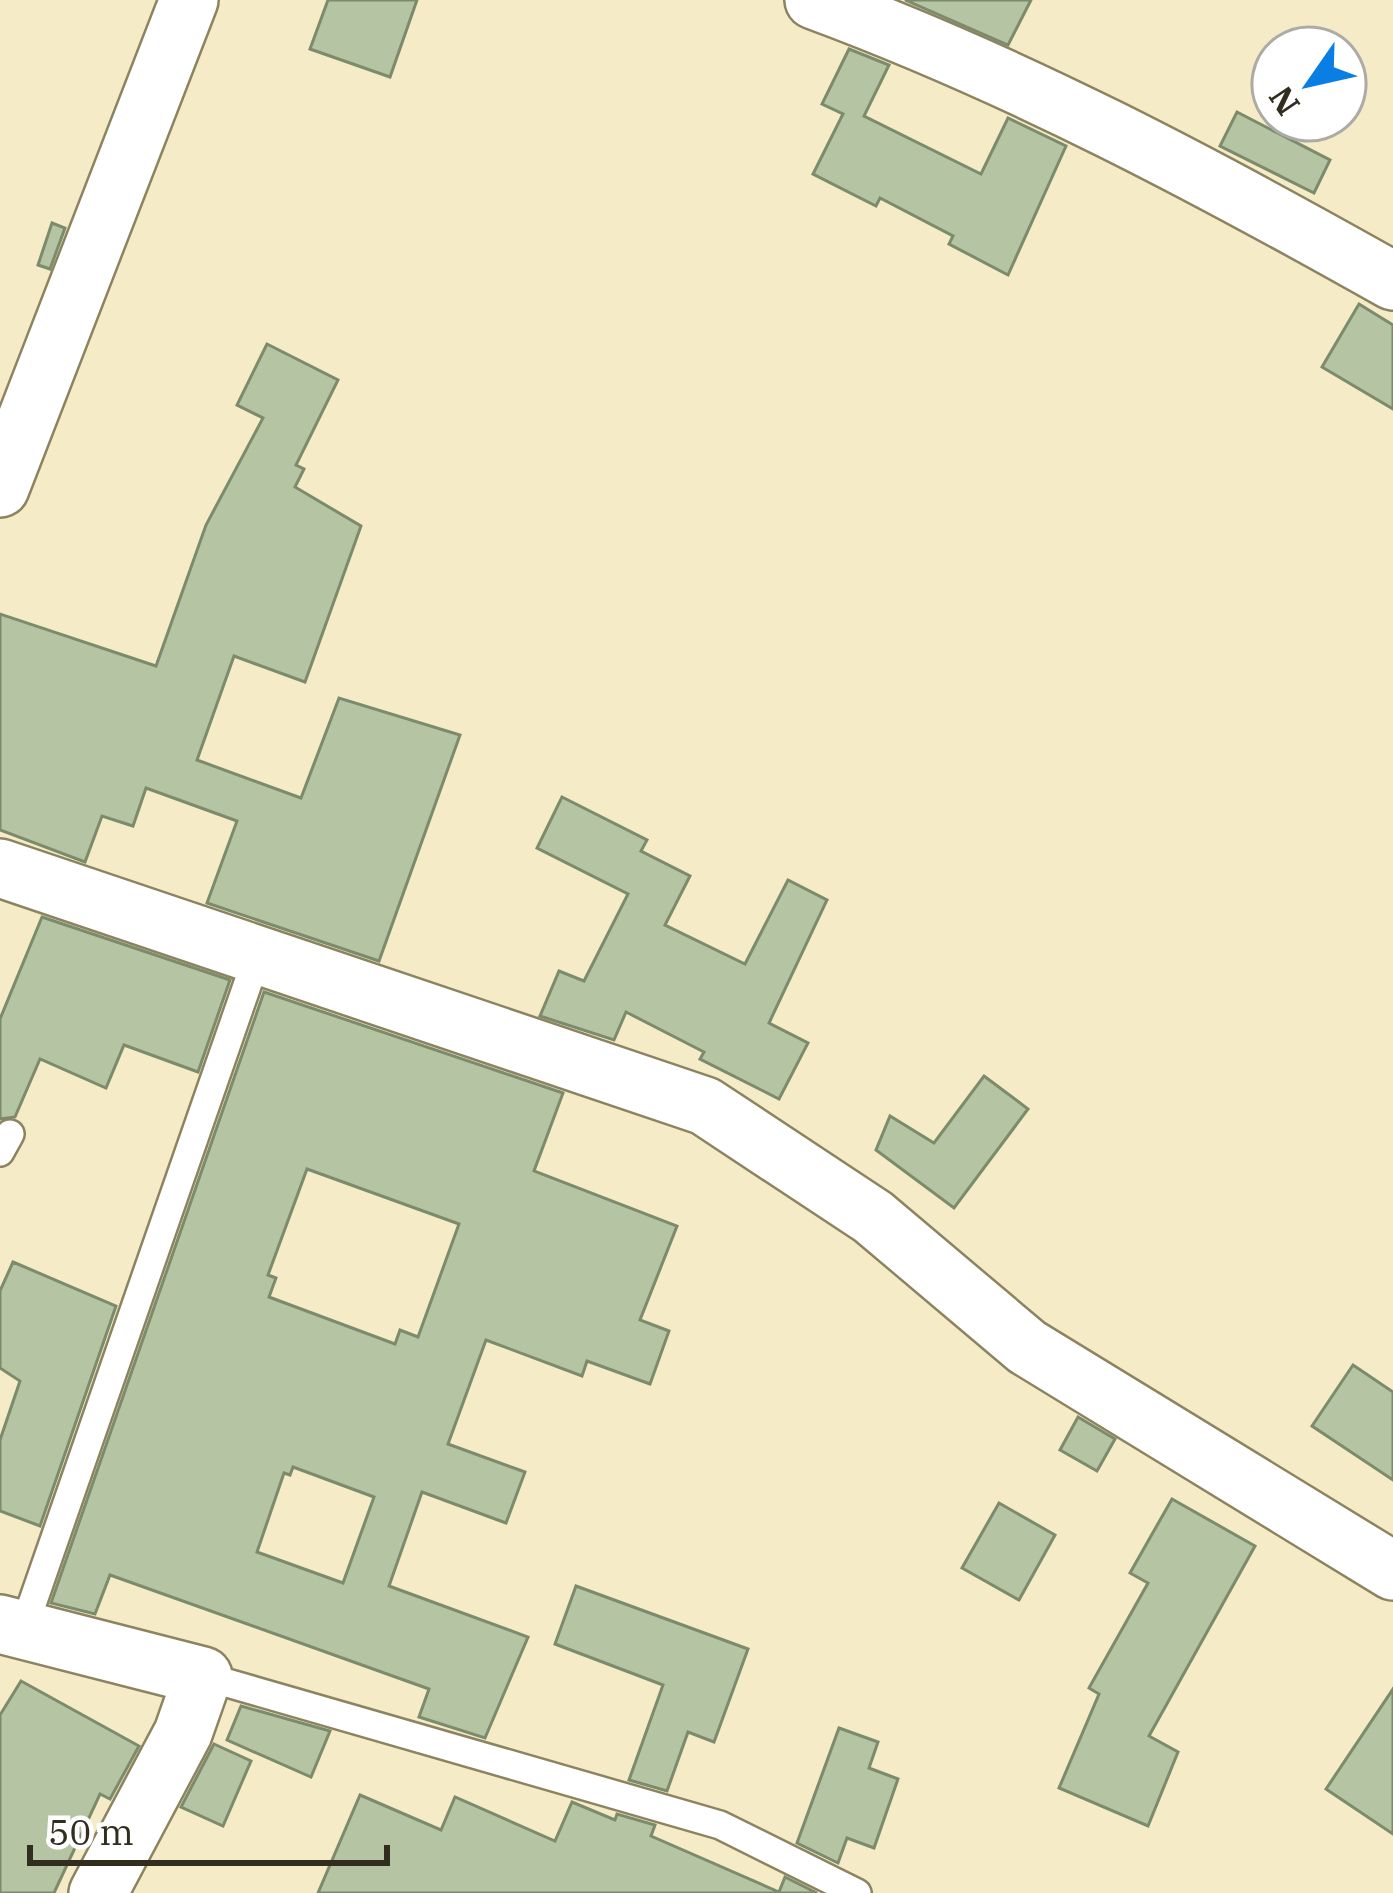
<svg xmlns="http://www.w3.org/2000/svg" width="1393" height="1893" viewBox="0 0 1393 1893" font-family="'IBM Plex Serif',serif">
<rect width="100%" height="100%" fill="#f5ecc7"/>
<g fill="#b5c5a3" stroke="#7c8b6b" stroke-width="3" fill-rule="evenodd">
<path d="M328 0H417L390 77 310 49Z"/>
<path d="M905 0H1031L1008 45Z"/>
<path d="M849 49 889 65 864 116 981 174 1008 118 1066 146 1008 275 949 244 953 236 880 198 876 206 813 174 843 114 822 104Z"/>
<path d="M1237 112 1330 160 1314 193 1220 146Z"/>
<path d="M52 223 65 228 50 269 38 265Z"/>
<path d="M1359 304 1393 325V409L1322 367Z"/>
<path d="M267 344 338 380 296 465 304 469 295 487 361 526 305 682 234 656 197 760 301 798 339 698 460 735 379 961 207 903 237 821 146 788 133 826 102 816 85 862 0 830V614L156 666 206 525 263 418 237 405Z"/>
<path d="M562 797 647 840 641 851 690 876 665 925 745 964 788 880 827 900 769 1023 808 1043 779 1099 700 1059 704 1052 626 1012 614 1040 540 1016 559 971 584 981 628 894 537 848Z"/>
<path d="M42 917 230 980 198 1072 124 1045 106 1088 40 1059 15 1117 0 1119V1019Z"/>
<path d="M264 992 563 1093 534 1171 677 1226 640 1320 669 1331 650 1384 587 1361 582 1376 486 1340 448 1444 525 1472 506 1523 422 1492 389 1586 528 1637 485 1738 419 1717 429 1689 110 1575 95 1614 51 1603ZM307 1169 459 1224 418 1337 400 1330 395 1344 269 1297 276 1278 268 1275ZM293 1467 374 1497 343 1583 257 1552 284 1473 290 1475Z"/>
<path d="M984 1076 1028 1109 954 1208 876 1150 890 1116 934 1143Z"/>
<path d="M13 1262 116 1306 40 1526 0 1511V1440L20 1381 0 1368V1291Z"/>
<path d="M1353 1365 1393 1392V1480L1312 1426Z"/>
<path d="M1078 1417 1115 1439 1097 1471 1060 1450Z"/>
<path d="M1172 1499 1255 1546 1149 1736 1178 1752 1148 1826 1059 1788 1099 1694 1089 1688 1148 1583 1130 1573Z"/>
<path d="M999 1503 1055 1535 1019 1600 962 1568Z"/>
<path d="M576 1586 748 1649 714 1742 688 1732 667 1791 629 1780 663 1685 555 1644Z"/>
<path d="M21 1681 139 1746 110 1799 100 1794 54 1893H0V1715Z"/>
<path d="M1393 1689V1834L1326 1789Z"/>
<path d="M241 1706 330 1731 311 1777 227 1740Z"/>
<path d="M839 1728 878 1742 869 1768 898 1779 874 1848 847 1838 838 1863 797 1843Z"/>
<path d="M214 1744 251 1761 223 1826 181 1807Z"/>
<path d="M360 1795 441 1830 455 1797 555 1841 572 1802 615 1820 617 1814 655 1825 651 1836 779 1892 785 1877 817 1893H318Z"/>
</g>
<g fill="none" stroke-linecap="round" stroke-linejoin="round">
<defs>
<g id="service">
<path d="M0 1152 10 1134"/>
<path d="M24 1627 257 957"/>
<path d="M203 1676 720 1825 857 1893"/>
</g>
<g id="minor">
<path d="M814 0C1017 75 1205 175 1393 281"/>
<path d="M0 488 189 0"/>
<path d="M0 868 705 1106 873 1217 1027 1347 1393 1571"/>
<path d="M0 1624 203 1676 183 1733 98 1893"/>
</g>
</defs>
<use href="#service" stroke="#8c8461" stroke-width="32"/>
<use href="#minor" stroke="#8c8461" stroke-width="62"/>
<use href="#service" stroke="#fff" stroke-width="27"/>
<use href="#minor" stroke="#fff" stroke-width="57"/>
</g>
<g transform="translate(1309 84) rotate(236)"><circle r="57" fill="#ffffff" stroke="#adaba5" stroke-width="3"/>
<path d="M0-9L21 45L0 30L-21 45Z" fill="#097fe5"/>
<text y="-18" font-size="33" font-weight="bold" text-anchor="middle" fill="#312d1f">N</text>
</g>
<path d="M30 1845v18h357v-18" fill="none" stroke="#312d1f" stroke-width="6"/>
<text x="48" y="1845" font-size="36" fill="#312d1f" stroke="#ffffff" stroke-width="9" paint-order="stroke">50 m</text>
</svg>
